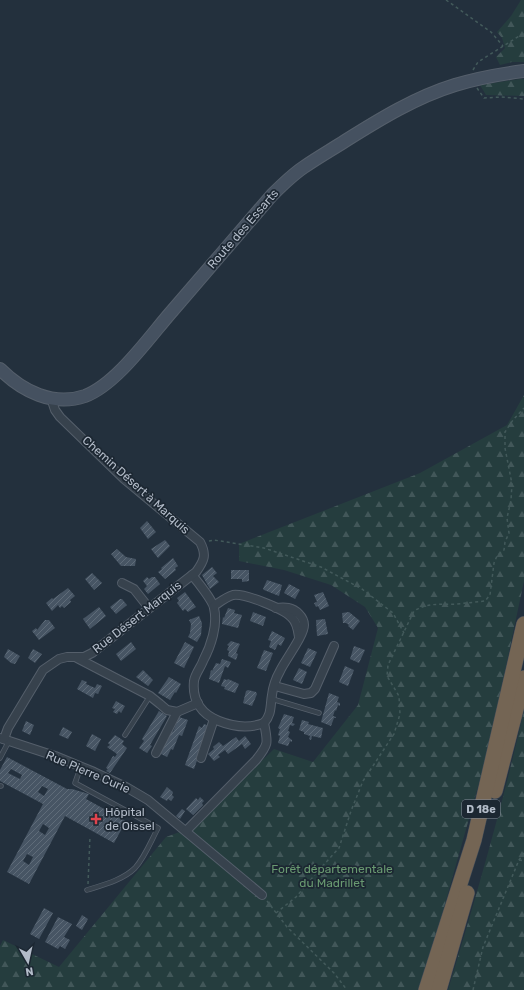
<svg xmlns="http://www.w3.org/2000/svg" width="524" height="990" viewBox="0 0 524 990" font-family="Rubik,sans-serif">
<defs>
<pattern id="forest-firs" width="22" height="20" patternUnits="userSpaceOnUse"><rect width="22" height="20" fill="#253d3e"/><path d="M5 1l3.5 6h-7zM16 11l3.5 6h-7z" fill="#425759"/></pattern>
<pattern id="building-hatch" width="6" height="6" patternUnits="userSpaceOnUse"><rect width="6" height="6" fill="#475564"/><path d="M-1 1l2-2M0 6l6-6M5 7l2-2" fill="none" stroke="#5f6c79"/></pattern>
</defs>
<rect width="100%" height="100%" fill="#23303d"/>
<g fill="url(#forest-firs)">
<path d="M521 0H524V62H512L500 65 496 57 505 48 502 38 497 32 511 16Z"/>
<path d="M520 79H524V96L486 95 480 85Z"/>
<path d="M524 395V581L488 751 443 911 418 990H0V946L3 940 59 967 166 837 193 827 274 749 313 762 358 705 378 628 365 607 331 585 284 570 239 561V544L420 473 507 425Z"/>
<path d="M524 710V990H448C476 897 503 804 524 710Z"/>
</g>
<g fill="url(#building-hatch)" fill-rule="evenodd">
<path d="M147 521 156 532 148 539 140 528Z"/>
<path d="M165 540 170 546 158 558 151 549Z"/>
<path d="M117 549 126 557 136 559 135 566H121L111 554Z"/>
<path d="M173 558 178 566 175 568 176 570 165 579 158 572 162 569 161 568Z"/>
<path d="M212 567 217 573 213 576 219 582 210 589 202 575Z"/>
<path d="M231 570H249V581L242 582V579H231Z"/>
<path d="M92 573 102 583 94 590 85 579Z"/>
<path d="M147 577 149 579 152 577H155L160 584 148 594 144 589 147 586 143 581Z"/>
<path d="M267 580 282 585 279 596 264 590 263 589Z"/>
<path d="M289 584 300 590 295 599 284 593Z"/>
<path d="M68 588 75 596 70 600 71 602 64 608 62 606 60 608 58 605 52 611 46 603 52 598 53 599Z"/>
<path d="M185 592 196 607 188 612 185 609 183 611 177 603 179 601 177 598Z"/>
<path d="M323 592 329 606 320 610 318 606 316 607 314 603 317 602 314 595Z"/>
<path d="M120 599H122L127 605 116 614 110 607Z"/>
<path d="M99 607 106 616 90 629 83 619Z"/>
<path d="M228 608 235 610 234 613 242 615 238 628 222 624 223 617 224 618Z"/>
<path d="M253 612 266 617 263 626 250 621Z"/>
<path d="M349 612 360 621 353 630 348 626 349 625 346 623H343L342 613Z"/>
<path d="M199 616 202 623 201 635 197 642 188 637 190 633 191 624 189 620Z"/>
<path d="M325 619 328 634 317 636 316 620Z"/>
<path d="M45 620H49L55 628 39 640 32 631 36 628 37 630Z"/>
<path d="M272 631 285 638 281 646 278 644 275 650 269 647 271 641 268 640Z"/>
<path d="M231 641 240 644 236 653 238 654 236 660 228 656 229 651 227 650 229 646 227 645Z"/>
<path d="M131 642 136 649 121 661 116 654Z"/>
<path d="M185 642 194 647 184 668 174 663Z"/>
<path d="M354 646 365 650 359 663 350 659Z"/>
<path d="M308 648 317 652 310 667 301 663Z"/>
<path d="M8 649 20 656 15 664 11 663 4 657Z"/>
<path d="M33 649 42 654 35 663 28 658Z"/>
<path d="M264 650 273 653 266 671 257 668Z"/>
<path d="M222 659 231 662 228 668 225 666 219 683 209 679 211 670 212 671 216 663 220 664Z"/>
<path d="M345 666 354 670 348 686 339 682Z"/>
<path d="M299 668 307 672 302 684 293 680Z"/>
<path d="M143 670 153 680 148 686 136 677Z"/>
<path d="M169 677 181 684 176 693 175 692 170 700 158 693Z"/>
<path d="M224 679 227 680 228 679 239 684 235 693 224 689 225 687 221 686Z"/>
<path d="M82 680 87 682 86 684 95 688 97 684 102 686 98 694 95 693 93 698 77 689Z"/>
<path d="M248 690 256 692 257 694 252 706 243 703 246 691Z"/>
<path d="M329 693 339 697 337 702 340 703V706L338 705 336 711 335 710 333 716 336 717V718H334L331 726 321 722Z"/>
<path d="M116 701 125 706 121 713 119 711 117 714 113 712 115 709 112 708Z"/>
<path d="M159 711 167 716 150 745 152 746 147 753 139 748 144 741 142 739Z"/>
<path d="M284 714 294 717 292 723 295 724 293 726 290 725 288 731 290 732 288 737 292 740V742L290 741 288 746 278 743 280 736 278 735 280 729 278 728Z"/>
<path d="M179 717 188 720 182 736 179 735 173 750 171 749 167 757 159 753 162 745 164 746 171 731 173 732Z"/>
<path d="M302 720 309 722 308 724 323 728 321 738 312 736 311 740 309 739 310 736 304 734V732L299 730Z"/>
<path d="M26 721 34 725 30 735 22 731Z"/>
<path d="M204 724 209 726 194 769 185 765 199 726 202 728Z"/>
<path d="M63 727 72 732 68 739 59 735Z"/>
<path d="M92 734 101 739 95 751 86 746Z"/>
<path d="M115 735 124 741 122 744 127 748 110 773 106 771 108 769 106 768 113 756 115 757 117 754 107 747 110 745 108 743Z"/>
<path d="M245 736 251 744 245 749 242 744 228 754 225 750 218 755 220 757 214 761 208 754 214 749 213 747 219 742 223 746 236 737 239 741Z"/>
<path d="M7 757 67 789H72L89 794 86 799 126 821 114 843 65 816 29 884 7 872 43 804 0 781V770ZM11 769 22 775 20 779 8 773ZM42 786 48 789 44 796 38 792ZM43 824 49 828 45 835 39 831ZM27 854 33 857 29 865 23 861Z"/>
<path d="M167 787 173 792 172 795 174 797 171 801 168 799 167 801 160 797Z"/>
<path d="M200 797 204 801 202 803 203 805 193 815 186 809 196 798 198 800Z"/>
<path d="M182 809 185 811 180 819 176 816Z"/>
<path d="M44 908 53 913 39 939 30 934Z"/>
<path d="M82 915 88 919 82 930 76 926Z"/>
<path d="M58 917 72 924 64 937 70 940 65 949 60 946 58 949 45 942Z"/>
</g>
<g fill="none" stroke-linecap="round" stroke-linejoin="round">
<defs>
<g id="lane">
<path d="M272 699 319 713"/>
<path d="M125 735 150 696"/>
<path d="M0 758 9 741"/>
<path d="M81 766 75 783 158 828C151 841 145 857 135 868 123 880 103 885 87 890"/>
<path d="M0 786H1"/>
</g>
<g id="street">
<path d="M192 575C197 581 213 601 214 608 218 625 211 646 203 661 201 667 195 674 194 681 192 700 201 714 219 721 234 727 248 729 264 723"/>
<path d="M122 583 134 589 149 608"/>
<path d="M214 606C220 602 226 597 233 595 244 593 284 609 291 617 297 622 298 630 299 637"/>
<path d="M77 658 150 696 160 704 167 710 177 712"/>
<path d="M275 686 304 694 311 693 315 689 334 646"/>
<path d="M264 723C272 714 270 706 272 695 273 687 276 678 280 671 285 660 304 636 304 625 304 621 302 617 299 614 292 607 285 607 276 608"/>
<path d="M0 738 55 756 94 772 126 787 148 800 262 895"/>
<path d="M4 739 8 728 43 670 59 659 67 657H84L92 653 196 572C204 561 207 555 200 542L124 479 60 417 55 410 51 398"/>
<path d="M156 753 177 712 198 703"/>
<path d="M201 758 214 719"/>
<path d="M186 831 256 760C269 744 268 743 264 723"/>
</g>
<path id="secondary" d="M0 369C22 391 53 407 85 396 117 384 150 336 173 310 206 272 239 233 272 195 282 185 292 175 304 167 317 158 331 150 345 141 380 119 416 97 455 85 478 78 501 74 524 71"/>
<g id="highway">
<path d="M495 791 524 678"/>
<path d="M426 990 474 840 524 624"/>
<path d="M439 990 467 893"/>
</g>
</defs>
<use href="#lane" stroke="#555f6b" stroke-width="5.5"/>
<use href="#street" stroke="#555f6b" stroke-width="10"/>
<use href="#secondary" stroke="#555f6b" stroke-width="14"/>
<use href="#highway" stroke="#424c58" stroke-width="16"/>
<g stroke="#435a5b" stroke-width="1.5" stroke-dasharray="3 3" stroke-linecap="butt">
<path d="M446 0 491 32 503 46"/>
<path d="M473 70 478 62 524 33"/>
<path d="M477 88 484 98 501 97 524 99"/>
<path d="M209 541 214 540 264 548 321 567 362 589 393 613 404 633"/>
<path d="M519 860 524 861"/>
<path d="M88 884 90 836"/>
<path d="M267 901 287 927 334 973 347 990"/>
<path d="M276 913 296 897 318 871 339 848 351 811 363 781 394 734 400 714 399 696 387 676 388 665 414 611C428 602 441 605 457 604 467 603 476 602 485 601L490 595 494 563 497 556 504 550 505 542 509 533 507 518 511 500 512 484 505 448V432L513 420 524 408"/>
<path d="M473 990 483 947 519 860 524 853"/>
</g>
<use href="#lane" stroke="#37424d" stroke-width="4"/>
<use href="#street" stroke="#37424d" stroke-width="8"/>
<use href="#secondary" stroke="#455160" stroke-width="12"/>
<use href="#highway" stroke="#746554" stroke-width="15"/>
</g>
<path fill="#e0444e" stroke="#1c2732" stroke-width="1.5" d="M94 813h4v4h4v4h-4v4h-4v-4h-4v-4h4z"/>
<g text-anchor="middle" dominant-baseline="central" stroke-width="3.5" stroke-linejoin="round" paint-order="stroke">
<rect fill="#1c2732" stroke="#868f9c" stroke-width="1" x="462" y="800" width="38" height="18" rx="3"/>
<g font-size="11" font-weight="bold" fill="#b3bcc9">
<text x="481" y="809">D 18e</text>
</g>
<g font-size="12" fill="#b3bcc9" stroke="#1c2732">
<text transform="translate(243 229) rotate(-49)">Route des Essarts</text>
<text transform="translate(136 485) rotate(42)">Chemin Désert à Marquis</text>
<text transform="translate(137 617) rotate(-38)">Rue Désert Marquis</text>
<text transform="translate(88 772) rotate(23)">Rue Pierre Curie</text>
</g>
<g font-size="12" fill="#b3bcc9" stroke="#1c2732" text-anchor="start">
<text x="105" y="812">Hôpital<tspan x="105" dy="14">de Oissel</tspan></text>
</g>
<g font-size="12" fill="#699a71" stroke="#1c2732">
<text x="332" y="869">Forêt départementale<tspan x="332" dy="14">du Madrillet</tspan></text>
</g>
</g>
<g transform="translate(28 962) rotate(171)" stroke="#1c2732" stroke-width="3" paint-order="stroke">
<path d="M0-3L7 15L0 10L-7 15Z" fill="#b3bcc9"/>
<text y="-6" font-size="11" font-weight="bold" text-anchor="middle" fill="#b3bcc9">N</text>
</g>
</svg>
